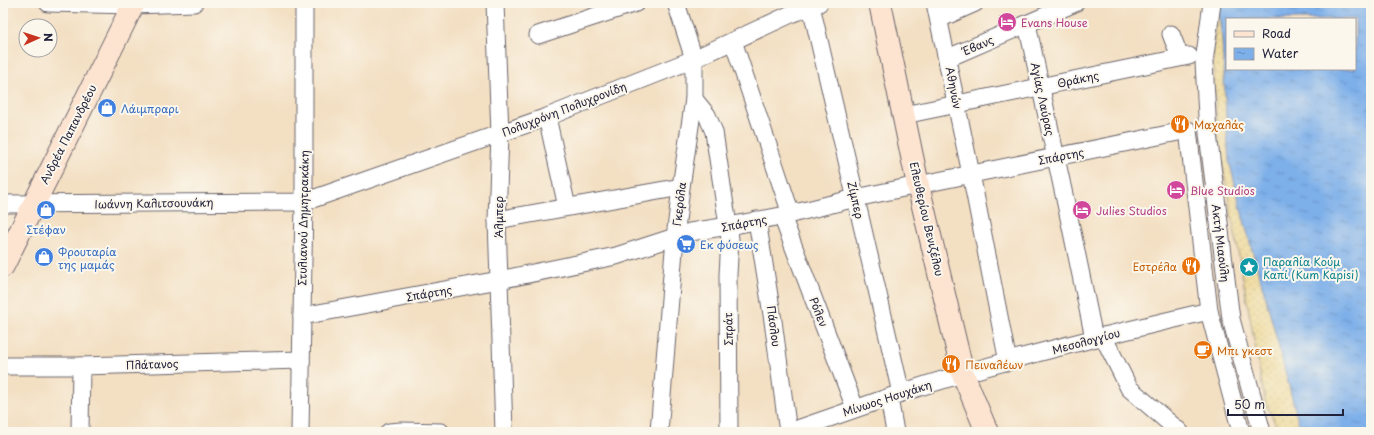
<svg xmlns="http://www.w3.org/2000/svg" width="1374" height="435" viewBox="0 0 1374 435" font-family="'Playpen Sans',sans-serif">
<defs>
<pattern id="sand-dots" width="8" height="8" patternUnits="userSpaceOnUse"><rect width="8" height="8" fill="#eeda9e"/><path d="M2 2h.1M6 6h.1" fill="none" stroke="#ccbb89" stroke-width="1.8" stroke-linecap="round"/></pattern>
<pattern id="water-ripples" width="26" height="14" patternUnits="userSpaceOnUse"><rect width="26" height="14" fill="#7dafe9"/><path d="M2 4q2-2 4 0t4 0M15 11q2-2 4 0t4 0" fill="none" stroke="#668ebe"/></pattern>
</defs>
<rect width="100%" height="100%" fill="#fbf7ec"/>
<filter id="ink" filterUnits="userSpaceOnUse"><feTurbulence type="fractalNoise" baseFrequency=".025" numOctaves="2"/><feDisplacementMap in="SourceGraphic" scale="8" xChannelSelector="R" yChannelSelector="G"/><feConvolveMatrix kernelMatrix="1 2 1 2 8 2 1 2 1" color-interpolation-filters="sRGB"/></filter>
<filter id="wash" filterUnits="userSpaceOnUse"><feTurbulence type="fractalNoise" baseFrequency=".012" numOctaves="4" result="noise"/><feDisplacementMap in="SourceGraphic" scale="16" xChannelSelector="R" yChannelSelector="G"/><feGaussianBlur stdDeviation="0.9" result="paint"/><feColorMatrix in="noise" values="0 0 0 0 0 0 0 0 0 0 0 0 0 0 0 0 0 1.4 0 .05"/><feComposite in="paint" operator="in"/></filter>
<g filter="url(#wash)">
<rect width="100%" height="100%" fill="#f3dfc2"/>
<path fill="url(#sand-dots)" stroke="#887e6c" d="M1217 5 1222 38 1227 133 1229 160 1243 217 1271 317 1301 432H1279L1265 401 1217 134 1213 56Z"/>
<path fill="url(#water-ripples)" stroke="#506892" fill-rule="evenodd" d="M1218 3H1371V432H1301L1271 317 1243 217 1229 160 1227 133 1222 38ZM1227 19H1355V69H1227Z"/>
</g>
<g filter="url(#ink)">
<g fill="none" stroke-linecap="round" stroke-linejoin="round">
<defs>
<g id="street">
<path d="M48 3 133 5 194 3"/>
<path d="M495 3 500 134 497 220 504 432"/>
<path d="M935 3 971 174 1008 362"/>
<path d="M1212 3 1204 62 1208 134 1231 319 1262 432"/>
<path d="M811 6 901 393"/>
<path d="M939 19 975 3"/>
<path d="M1027 24 1071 227 1094 338"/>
<path d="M1171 34 1180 57"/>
<path d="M538 35 636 3"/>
<path d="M733 41 791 214"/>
<path d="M948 58 1075 3"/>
<path d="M694 99 707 115 714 132 730 239 728 275 729 432"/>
<path d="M904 115 1189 56"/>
<path d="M547 117 567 207"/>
<path d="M3 204 304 202 547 117 694 59 791 14 819 3"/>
<path d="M782 216 855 408"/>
<path d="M497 220 681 187"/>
<path d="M757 220 773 321 788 432"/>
<path d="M302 316 499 280 616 256 690 232 729 226 791 214 856 198 918 185 1188 130 1209 311 1241 432"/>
<path d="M1103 336 1129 388 1180 432"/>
<path d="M3 366H81L301 360"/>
<path d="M889 398 895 432"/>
<path d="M80 432 81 366"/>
<path d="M300 432 304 202V3"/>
<path d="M389 432 401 431 441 432"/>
<path d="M659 432 675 238 681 187 694 99V59L676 3"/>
<path d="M789 432C827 419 864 406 901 393 1002 360 1106 335 1209 311"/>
</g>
<g id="secondary">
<path d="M880 3 918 185 963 374 987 432"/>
<path d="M3 266 134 3"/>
</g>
</defs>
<use href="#street" stroke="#6b646a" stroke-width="19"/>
<use href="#secondary" stroke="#6b646a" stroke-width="24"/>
<use href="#street" stroke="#fff" stroke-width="17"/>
<use href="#secondary" stroke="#fde4d1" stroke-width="22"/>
</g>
</g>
<defs>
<symbol id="hotel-disc" viewBox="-11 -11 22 22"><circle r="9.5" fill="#d1479c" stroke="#fbf7ec"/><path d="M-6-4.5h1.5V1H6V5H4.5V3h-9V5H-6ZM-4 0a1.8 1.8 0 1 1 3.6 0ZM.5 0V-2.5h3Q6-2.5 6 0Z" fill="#fff"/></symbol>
<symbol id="shop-disc" viewBox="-11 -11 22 22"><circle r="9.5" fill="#3f7fe0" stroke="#fbf7ec"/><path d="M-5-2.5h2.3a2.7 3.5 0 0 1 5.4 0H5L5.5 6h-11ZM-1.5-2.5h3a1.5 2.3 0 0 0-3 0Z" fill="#fff"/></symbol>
<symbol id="restaurant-disc" viewBox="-11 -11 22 22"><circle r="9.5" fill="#e8710a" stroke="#fbf7ec"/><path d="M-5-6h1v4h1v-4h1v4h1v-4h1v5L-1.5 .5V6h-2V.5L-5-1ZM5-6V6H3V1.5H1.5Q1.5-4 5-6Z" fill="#fff"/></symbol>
<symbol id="supermarket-disc" viewBox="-11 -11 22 22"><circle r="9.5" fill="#3f7fe0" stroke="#fbf7ec"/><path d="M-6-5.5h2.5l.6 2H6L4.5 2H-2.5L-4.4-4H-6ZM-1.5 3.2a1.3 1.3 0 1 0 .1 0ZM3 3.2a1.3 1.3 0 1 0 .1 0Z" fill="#fff"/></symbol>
<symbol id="sight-disc" viewBox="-11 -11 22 22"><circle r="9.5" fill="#0f9aa8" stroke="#fbf7ec"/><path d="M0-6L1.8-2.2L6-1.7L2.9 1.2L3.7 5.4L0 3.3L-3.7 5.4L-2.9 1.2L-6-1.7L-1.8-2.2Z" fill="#fff"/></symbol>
<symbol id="cafe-disc" viewBox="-11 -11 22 22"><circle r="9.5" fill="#e8710a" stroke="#fbf7ec"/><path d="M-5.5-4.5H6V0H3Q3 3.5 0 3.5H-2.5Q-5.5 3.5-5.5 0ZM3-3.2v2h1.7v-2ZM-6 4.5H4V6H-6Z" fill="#fff"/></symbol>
</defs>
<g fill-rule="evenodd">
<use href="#hotel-disc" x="996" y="11" width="22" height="22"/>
<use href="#shop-disc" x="96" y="97" width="22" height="22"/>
<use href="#restaurant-disc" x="1169" y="113" width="22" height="22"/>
<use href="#hotel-disc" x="1165" y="179" width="22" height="22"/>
<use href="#shop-disc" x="35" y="199" width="22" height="22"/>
<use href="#hotel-disc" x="1071" y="199" width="22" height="22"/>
<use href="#supermarket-disc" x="675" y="233" width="22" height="22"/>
<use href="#shop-disc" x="33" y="246" width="22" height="22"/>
<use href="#restaurant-disc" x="1180" y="255" width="22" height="22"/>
<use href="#sight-disc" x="1238" y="256" width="22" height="22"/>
<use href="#cafe-disc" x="1192" y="339" width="22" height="22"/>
<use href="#restaurant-disc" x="940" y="353" width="22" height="22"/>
</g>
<g text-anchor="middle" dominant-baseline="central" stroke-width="4" stroke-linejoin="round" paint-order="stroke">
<g font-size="11" fill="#b23c85" stroke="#fbf7ec" text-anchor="start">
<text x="1021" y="22">Evans House</text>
<text x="1190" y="190">Blue Studios</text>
<text x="1096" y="210">Julies Studios</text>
</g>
<g font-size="11" fill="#22223b" stroke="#fbf7ec">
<text transform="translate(978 45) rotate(-23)">Έβανς</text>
<text transform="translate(1078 79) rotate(-12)">Θράκης</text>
<text transform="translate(954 88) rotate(79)">Αθηνών</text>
<text transform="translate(1043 99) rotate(78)">Αγίας Λαύρας</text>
<text transform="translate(564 109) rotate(-21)">Πολυχρόνη Πολυχρονίδη</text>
<text transform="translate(68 134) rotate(-63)">Ανδρέα Παπανδρέου</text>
<text transform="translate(1061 156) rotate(-11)">Σπάρτης</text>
<text transform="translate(856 200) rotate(77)">Ζίμπερ</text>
<text transform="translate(154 203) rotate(-1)">Ιωάννη Καλιτσουνάκη</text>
<text transform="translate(679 204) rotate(-83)">Γκερόλα</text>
<text transform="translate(498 217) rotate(-90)">Άλμπερ</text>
<text transform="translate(303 218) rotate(-89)">Στυλιανού Δημητρακάκη</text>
<text transform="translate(927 219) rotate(77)">Ελευθερίου Βενιζέλου</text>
<text transform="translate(744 223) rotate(-11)">Σπάρτης</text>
<text transform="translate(1221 243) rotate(83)">Ακτή Μιαούλη</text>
<text transform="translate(429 293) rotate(-10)">Σπάρτης</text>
<text transform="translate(819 312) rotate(69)">Ρόλεν</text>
<text transform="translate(774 326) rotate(82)">Πάσλου</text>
<text transform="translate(728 329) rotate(-91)">Σπράτ</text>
<text transform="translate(1086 341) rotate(-15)">Μεσολογγίου</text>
<text transform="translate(152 364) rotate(-2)">Πλάτανος</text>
<text transform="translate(887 398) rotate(-18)">Μίνωος Ησυχάκη</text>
</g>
<g font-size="11" fill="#366cbe" stroke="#fbf7ec" text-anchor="start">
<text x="121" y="108">Λάιμπραρι</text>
<text x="46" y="229" text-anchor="middle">Στέφαν</text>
<text x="700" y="244">Εκ φύσεως</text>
<text x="58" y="251">Φρουταρία<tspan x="58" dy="13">της μαμάς</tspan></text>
</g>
<g font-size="11" fill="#c56008" stroke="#fbf7ec" text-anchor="start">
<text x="1194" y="124">Μαχαλάς</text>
<text x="1177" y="266" text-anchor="end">Εστρέλα</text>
<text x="1217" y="350">Μπι γκεστ</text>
<text x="965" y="364">Πειναλέων</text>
</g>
<g font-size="11" fill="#0d838f" stroke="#fbf7ec" text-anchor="start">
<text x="1263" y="261">Παραλία Κούμ<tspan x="1263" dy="13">Καπί (Kum Kapisi)</tspan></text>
</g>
</g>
<rect width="1374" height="435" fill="none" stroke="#fbf7ec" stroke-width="16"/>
<rect x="1226" y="18" width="130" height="52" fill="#fbf7ec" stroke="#a4a2a5"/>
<rect x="1234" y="31" width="20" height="6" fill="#fde4d1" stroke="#a4a2a5"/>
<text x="1262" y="38" font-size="12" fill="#22223b">Road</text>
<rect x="1234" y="48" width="20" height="12" fill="url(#water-ripples)" stroke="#a4a2a5"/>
<text x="1262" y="58" font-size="12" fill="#22223b">Water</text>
<g transform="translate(38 38) rotate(87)"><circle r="19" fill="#fbf7ec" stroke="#a4a2a5"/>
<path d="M0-3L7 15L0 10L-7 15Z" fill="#c8321e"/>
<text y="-6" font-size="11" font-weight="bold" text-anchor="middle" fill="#22223b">N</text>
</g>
<path d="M1228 409v6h115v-6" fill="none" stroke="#22223b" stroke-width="2"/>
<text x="1234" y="409" font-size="12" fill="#22223b" stroke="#fbf7ec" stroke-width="3" paint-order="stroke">50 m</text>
</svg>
